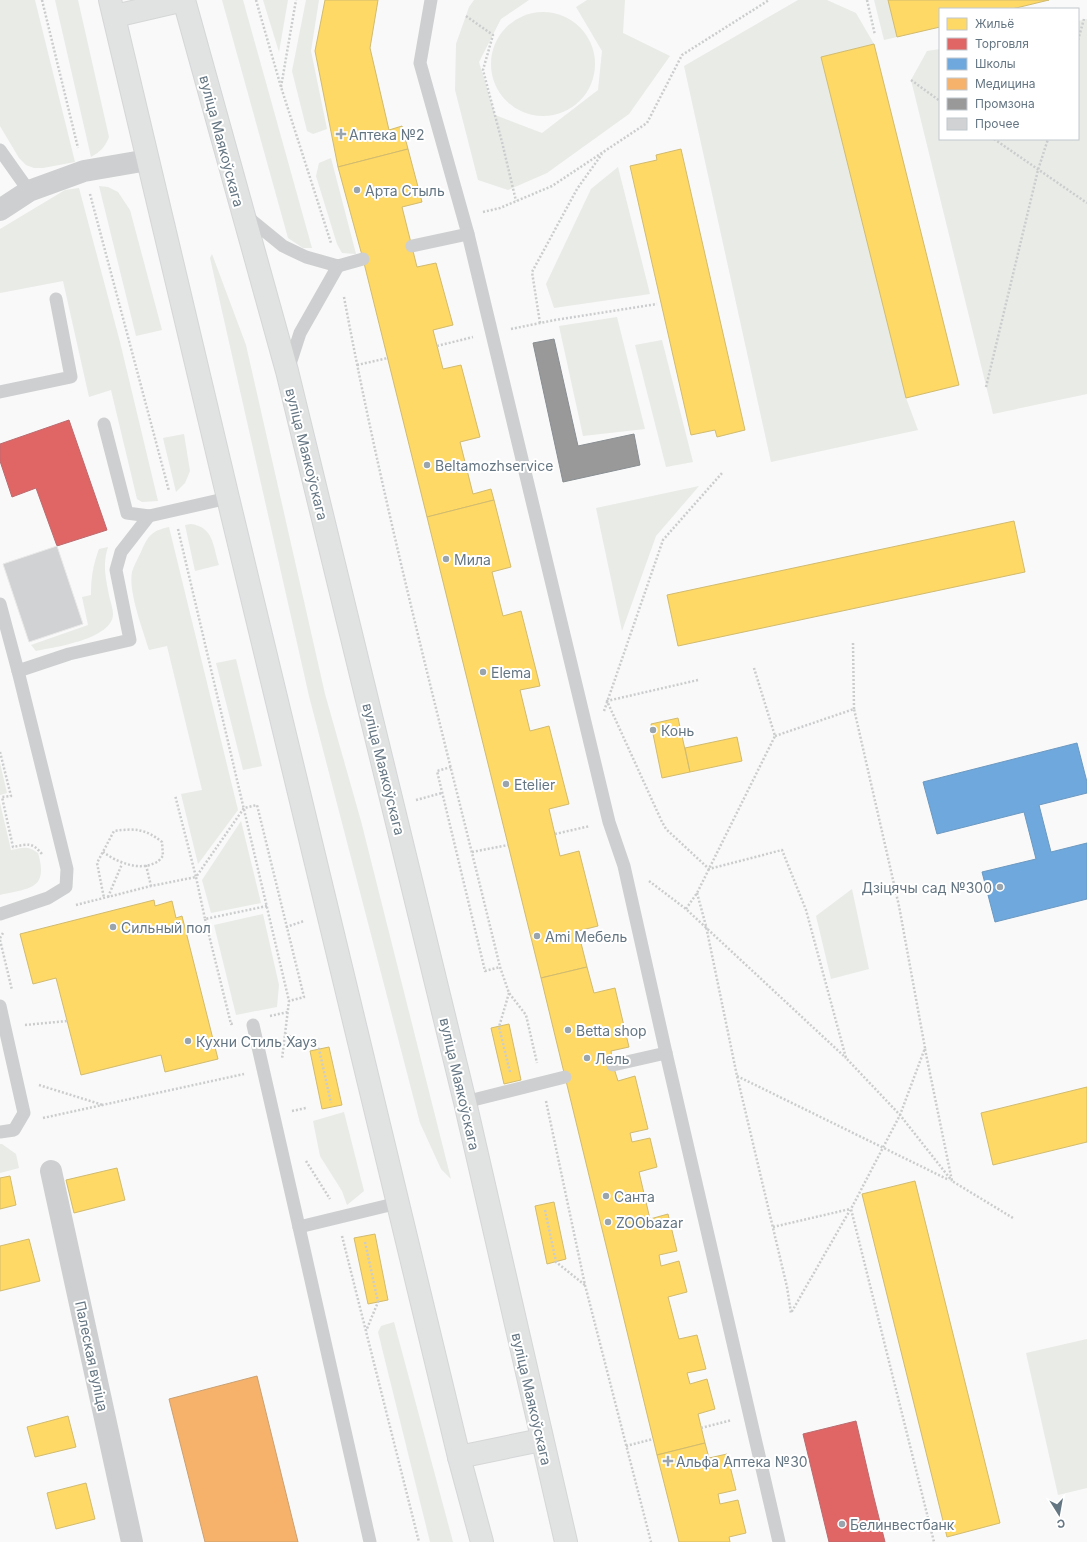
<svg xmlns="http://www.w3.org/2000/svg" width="1087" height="1542" viewBox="0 0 1087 1542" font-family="Inter,sans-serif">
<rect width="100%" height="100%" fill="#f9f9f9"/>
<g fill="#e8ebe6">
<path d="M0 0H35L75 162 43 168H34L26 165 19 158 0 126Z"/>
<path d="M55 0H78L109 137C105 147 100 152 91 157Z"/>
<path d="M222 0H243L312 248H303L288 238Z"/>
<path d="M263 0H288L279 52Z"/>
<path d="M306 0H319L311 51 327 129 313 134 307 131 292 71Z"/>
<path d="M474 0H529L501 19 479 62 495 115 542 133 598 90 602 51 576 7 587 0H625L623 33 670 56 629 114 547 173 508 190 478 180 455 90 456 44 469 7Z"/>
<path d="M798 0H827L856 13 874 44 821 57 906 398 918 430 771 462 684 66Z"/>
<path d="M874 0H888L897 37 884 40Z"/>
<circle cx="543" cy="64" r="52"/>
<path d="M1087 19V394L993 414 911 80 927 51 940 49V139H1078V21Z"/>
<path d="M331 158 356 254 342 253 337 244 316 176 319 163Z"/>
<path d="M618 167 650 294 554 308 546 284 591 189Z"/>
<path d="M99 186 108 187 118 192 130 210 162 330 136 336Z"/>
<path d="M79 188 120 342 158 501 142 502 137 499 111 390 89 397 63 281 0 293V229L65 190Z"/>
<path d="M212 254 246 345 325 694 361 821 451 1179 441 1169 420 1123 309 696 210 258Z"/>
<path d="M617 317 645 429 583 436 559 326Z"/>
<path d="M662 340 693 462 666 467 635 345Z"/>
<path d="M184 434 190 471 185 483 176 492 163 438Z"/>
<path d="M699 486 656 536 622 631 596 508Z"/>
<path d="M191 524C214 527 213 547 219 565L195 571 185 525Z"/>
<path d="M169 527 238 810 198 864 181 794 202 790 167 646 149 650C143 630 128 591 132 572 134 565 138 558 141 552 148 536 151 531 169 527Z"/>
<path d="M108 547C103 562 105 575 108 590 109 598 113 607 113 614 113 639 55 647 36 651L31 645 88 625 82 597 91 595C91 578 93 565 99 549Z"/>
<path d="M236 659 262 766 243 770 216 663Z"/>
<path d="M0 763 7 793 0 795Z"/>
<path d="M0 803 11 850C23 848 27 845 38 853 49 890 29 888 0 895Z"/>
<path d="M241 821 261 903 211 913 202 880Z"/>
<path d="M852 889 869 969 831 979 816 916Z"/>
<path d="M263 914 279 985 277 1007 236 1015 214 925Z"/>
<path d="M344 1112 364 1191 347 1205 342 1191 320 1156 313 1121Z"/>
<path d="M0 1144H2L16 1154 19 1168 0 1173Z"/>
<path d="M394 1322 453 1542H430L378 1332 381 1326Z"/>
<path d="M1087 1339V1488L1058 1495 1026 1353Z"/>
</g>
<g fill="#ffd966" stroke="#d1bb6f">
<path d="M325 0H378L370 48 389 130 402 126 408 149 338 167 315 51Z"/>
<path d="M888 0H1049L1012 9H940V27L897 37Z"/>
<path d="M874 44 959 385 906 398 821 57Z"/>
<path d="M408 149 422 202 402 207 417 267 436 263 453 325 433 330 443 369 461 365 480 437 460 442 473 494 491 489 494 500 427 517 363 259 338 167Z"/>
<path d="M681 149 745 430 717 437 715 430 691 435 630 166 657 160 656 155Z"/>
<path d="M494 500 511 567 492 572 503 616 521 611 540 686 520 690 530 731 549 726 569 804 549 809 560 856 579 851 598 926 578 931 587 967 541 978 427 517Z"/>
<path d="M1014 521 1025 572 678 646 667 595Z"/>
<path d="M678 718 690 772 662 778 651 724Z"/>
<path d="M737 737 742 761 690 772 685 748Z"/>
<path d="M154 900 155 906 172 901 176 918 182 916 218 1059 165 1072 161 1055 81 1075 56 978 33 984 20 934Z"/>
<path d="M587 967 594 993 615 988 629 1047 611 1051 613 1065 618 1081 635 1076 648 1129 630 1133 632 1142 650 1138 657 1167 639 1172 650 1219 668 1214 677 1251 659 1255 661 1266 679 1261 687 1292 668 1297 679 1339 697 1335 706 1369 687 1373 690 1384 707 1379 715 1409 698 1414 705 1443 657 1455 541 978Z"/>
<path d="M509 1024 521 1080 504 1084 491 1028Z"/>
<path d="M329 1047 342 1105 322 1109 310 1051Z"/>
<path d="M1087 1087V1142L993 1165 981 1113Z"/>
<path d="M117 1168 125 1200 74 1213 66 1180Z"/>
<path d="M10 1176 16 1205 0 1209V1178Z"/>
<path d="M915 1181 1000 1523 947 1537 862 1194Z"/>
<path d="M554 1202 566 1259 547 1264 535 1206Z"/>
<path d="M375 1234 388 1300 368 1304 354 1238Z"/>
<path d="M29 1239 40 1281 0 1291V1246Z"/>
<path d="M68 1416 76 1447 35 1457 27 1427Z"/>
<path d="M705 1443 709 1458 727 1454 736 1490 718 1494 720 1504 738 1500 746 1533 729 1537 730 1542H679L657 1455Z"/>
<path d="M86 1483 95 1519 56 1529 47 1493Z"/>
</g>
<g fill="#e06666" stroke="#bb6b6f">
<path d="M69 420 107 530 57 546 36 488 12 497 0 461V444Z"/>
<path d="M856 1421 873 1494 885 1542H829L803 1434Z"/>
</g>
<path fill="#6fa8dc" stroke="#6c99c1" d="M1077 743 1087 782V793L1039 805 1051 852 1087 843V899L995 922 982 872 1036 859 1024 812 937 834 923 782Z"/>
<path fill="#f6b26b" stroke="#caa072" d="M257 1376 298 1542H205L169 1399Z"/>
<path fill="#999" stroke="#898e92" d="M554 339 578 446 634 434 640 465 563 482 533 343Z"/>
<path fill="#d0d2d3" stroke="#e8e8e8" d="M57 546 83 624 29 642 3 564Z"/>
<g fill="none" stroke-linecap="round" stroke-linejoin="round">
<defs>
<g id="primary">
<path d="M110 0 228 498 459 1457 482 1542"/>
<path d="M184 0 287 371 465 1102 566 1542"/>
<path d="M115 16 184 0"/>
<path d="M459 1457 541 1440"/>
</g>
</defs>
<use href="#primary" stroke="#d5d6d7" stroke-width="24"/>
<g stroke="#cbcccd" stroke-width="2.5" stroke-dasharray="2 2" stroke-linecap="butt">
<path d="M42 0 78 148"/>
<path d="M256 0 281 87 331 243"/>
<path d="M867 0 875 35"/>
<path d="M466 16 493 35 483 70 502 142 516 201"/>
<path d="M1078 40 1084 19"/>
<path d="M911 80 940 101"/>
<path d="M281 87 296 0"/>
<path d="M994 139 1087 203"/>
<path d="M90 194 169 491"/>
<path d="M483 212 500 208 552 186 647 123 682 55 769 0"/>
<path d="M344 297C386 522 446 744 500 967L509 993 526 1015 537 1063"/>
<path d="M540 323 532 272 577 189 602 154"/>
<path d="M511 329 555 320 657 304"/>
<path d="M437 346 473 337"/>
<path d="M357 365 388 358"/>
<path d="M986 387 1038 170 1048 139"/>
<path d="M178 529 289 1001 282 1059"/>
<path d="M853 643 854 709"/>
<path d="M698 680 607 701 662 822 666 829 709 869 782 850 806 910 846 1058 900 1115 952 1181"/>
<path d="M604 711 663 540 723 472"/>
<path d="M775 736 854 709 899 906 925 1048 900 1115 851 1209 934 1542"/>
<path d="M0 752 11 796 2 797 13 847C28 844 32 842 42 854"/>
<path d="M451 767 437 771 485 971 500 967"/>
<path d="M416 800 442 793"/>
<path d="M555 834 590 826"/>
<path d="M103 852C117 862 139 872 157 862 159 861 161 858 163 856L162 842C146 829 135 828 114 831L97 863 104 898"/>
<path d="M472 852 508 845"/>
<path d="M146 865 151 886"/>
<path d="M649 881 686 909 846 1058"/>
<path d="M697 893 706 926 737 1076 787 1287 791 1313 850 1210"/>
<path d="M108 897 122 864"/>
<path d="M76 905 151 886 196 877 175 795"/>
<path d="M267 906 205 919 196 877 244 808 257 805 304 997 289 1001"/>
<path d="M686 909 697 893 775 736 754 668"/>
<path d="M205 919 231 1024 234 1023"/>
<path d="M286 927 304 921"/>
<path d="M0 938 3 933"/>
<path d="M0 940 12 990"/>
<path d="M509 993 499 1027 510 1072"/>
<path d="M270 1016 288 1012"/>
<path d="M25 1025 67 1021"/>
<path d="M285 1034 319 1049 331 1103"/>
<path d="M925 1049 952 1181 1013 1218"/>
<path d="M737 1076 949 1180"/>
<path d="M39 1085 103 1105"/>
<path d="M546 1101 585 1285 651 1542"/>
<path d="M292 1111 306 1108"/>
<path d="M43 1118 244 1074"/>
<path d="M306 1161 330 1199"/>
<path d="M545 1210 556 1262 585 1285"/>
<path d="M773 1227 850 1209"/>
<path d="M342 1236 419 1542"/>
<path d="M365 1242 378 1302 366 1331"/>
<path d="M701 1428 732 1420"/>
<path d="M626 1446 653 1439"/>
</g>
<g stroke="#cecfd0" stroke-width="13">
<path d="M431 0 420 63 468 234 609 822 624 866 666 1053 779 1542"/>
<path d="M0 150 29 191"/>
<path d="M245 215 283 246 306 257 338 266 363 259"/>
<path d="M412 246 468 234"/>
<path d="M288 370 300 333 338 266"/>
<path d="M0 392 71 377 56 299"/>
<path d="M104 424 127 513 149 516"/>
<path d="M0 604 18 671 69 654 130 640 116 570 121 552 149 516 228 498"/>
<path d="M0 914 48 898 66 887 67 869 18 671"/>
<path d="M0 1006 24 1113 14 1130 0 1132"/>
<path d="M253 1025 299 1227 398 1203"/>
<path d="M613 1065 666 1053"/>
<path d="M465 1102 565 1077"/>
<path d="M299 1227 370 1542"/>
</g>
<g stroke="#cecfd0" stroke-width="22">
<path d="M0 210 29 191 84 171 148 160"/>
<path d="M51 1171 132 1542"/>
</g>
<use href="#primary" stroke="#e1e2e2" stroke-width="22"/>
</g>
<g fill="#99a4ac" stroke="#fff" stroke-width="1.5">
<path d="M339 128h4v4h4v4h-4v4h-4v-4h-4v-4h4z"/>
<circle cx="357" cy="190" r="4"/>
<circle cx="427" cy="465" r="4"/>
<circle cx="446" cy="559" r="4"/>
<circle cx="483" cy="672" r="4"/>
<circle cx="653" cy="730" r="4"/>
<circle cx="506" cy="784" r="4"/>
<circle cx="1000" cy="887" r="4"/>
<circle cx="113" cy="927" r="4"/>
<circle cx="537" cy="936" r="4"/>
<circle cx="568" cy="1030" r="4"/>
<circle cx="188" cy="1041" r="4"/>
<circle cx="587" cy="1058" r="4"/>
<circle cx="606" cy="1196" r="4"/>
<circle cx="608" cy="1222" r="4"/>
<path d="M666 1455h4v4h4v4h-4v4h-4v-4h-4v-4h4z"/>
<circle cx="842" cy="1524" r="4"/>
</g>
<g text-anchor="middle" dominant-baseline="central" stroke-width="4" stroke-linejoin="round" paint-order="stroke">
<g font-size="14" fill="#657683" stroke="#fff" text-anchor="start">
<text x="349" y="134">Аптека №2</text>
<text x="365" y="190">Арта Стыль</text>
<text x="435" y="465">Beltamozhservice</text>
<text x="454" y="559">Мила</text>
<text x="491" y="672">Elema</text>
<text x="661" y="730">Конь</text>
<text x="514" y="784">Etelier</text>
<text x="992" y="887" text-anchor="end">Дзіцячы сад №300</text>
<text x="121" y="927">Сильный пол</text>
<text x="545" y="936">Ami Мебель</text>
<text x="576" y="1030">Betta shop</text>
<text x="196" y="1041">Кухни Стиль Хауз</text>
<text x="595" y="1058">Лель</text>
<text x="614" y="1196">Санта</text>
<text x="616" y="1222">ZOObazar</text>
<text x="676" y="1461">Альфа Аптека №30</text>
<text x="850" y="1524">Белинвестбанк</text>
</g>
<g font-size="14" fill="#657683" stroke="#fff">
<text transform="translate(222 141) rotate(75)">вуліца Маякоўскага</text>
<text transform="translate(307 454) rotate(76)">вуліца Маякоўскага</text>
<text transform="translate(384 769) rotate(76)">вуліца Маякоўскага</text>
<text transform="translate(460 1084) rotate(77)">вуліца Маякоўскага</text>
<text transform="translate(92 1356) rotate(78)">Палеская вуліца</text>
<text transform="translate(532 1399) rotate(77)">вуліца Маякоўскага</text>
</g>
</g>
<rect x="939" y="8" width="140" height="132" fill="#ffffff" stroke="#c1c8cd"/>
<rect x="947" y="18" width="20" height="12" fill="#ffd966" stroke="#c1c8cd"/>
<text x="975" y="28" font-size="12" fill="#657683">Жильё</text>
<rect x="947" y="38" width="20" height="12" fill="#e06666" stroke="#c1c8cd"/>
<text x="975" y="48" font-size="12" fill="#657683">Торговля</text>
<rect x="947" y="58" width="20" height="12" fill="#6fa8dc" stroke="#c1c8cd"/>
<text x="975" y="68" font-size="12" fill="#657683">Школы</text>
<rect x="947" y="78" width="20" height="12" fill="#f6b26b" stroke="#c1c8cd"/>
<text x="975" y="88" font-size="12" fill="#657683">Медицина</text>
<rect x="947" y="98" width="20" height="12" fill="#999999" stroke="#c1c8cd"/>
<text x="975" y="108" font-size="12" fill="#657683">Промзона</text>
<rect x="947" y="118" width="20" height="12" fill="#d0d2d3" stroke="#c1c8cd"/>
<text x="975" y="128" font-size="12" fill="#657683">Прочее</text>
<g transform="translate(1059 1514) rotate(169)" stroke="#ffffff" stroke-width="3" paint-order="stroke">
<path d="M0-3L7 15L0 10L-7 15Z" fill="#657683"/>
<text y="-6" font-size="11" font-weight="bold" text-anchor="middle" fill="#657683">С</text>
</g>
</svg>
